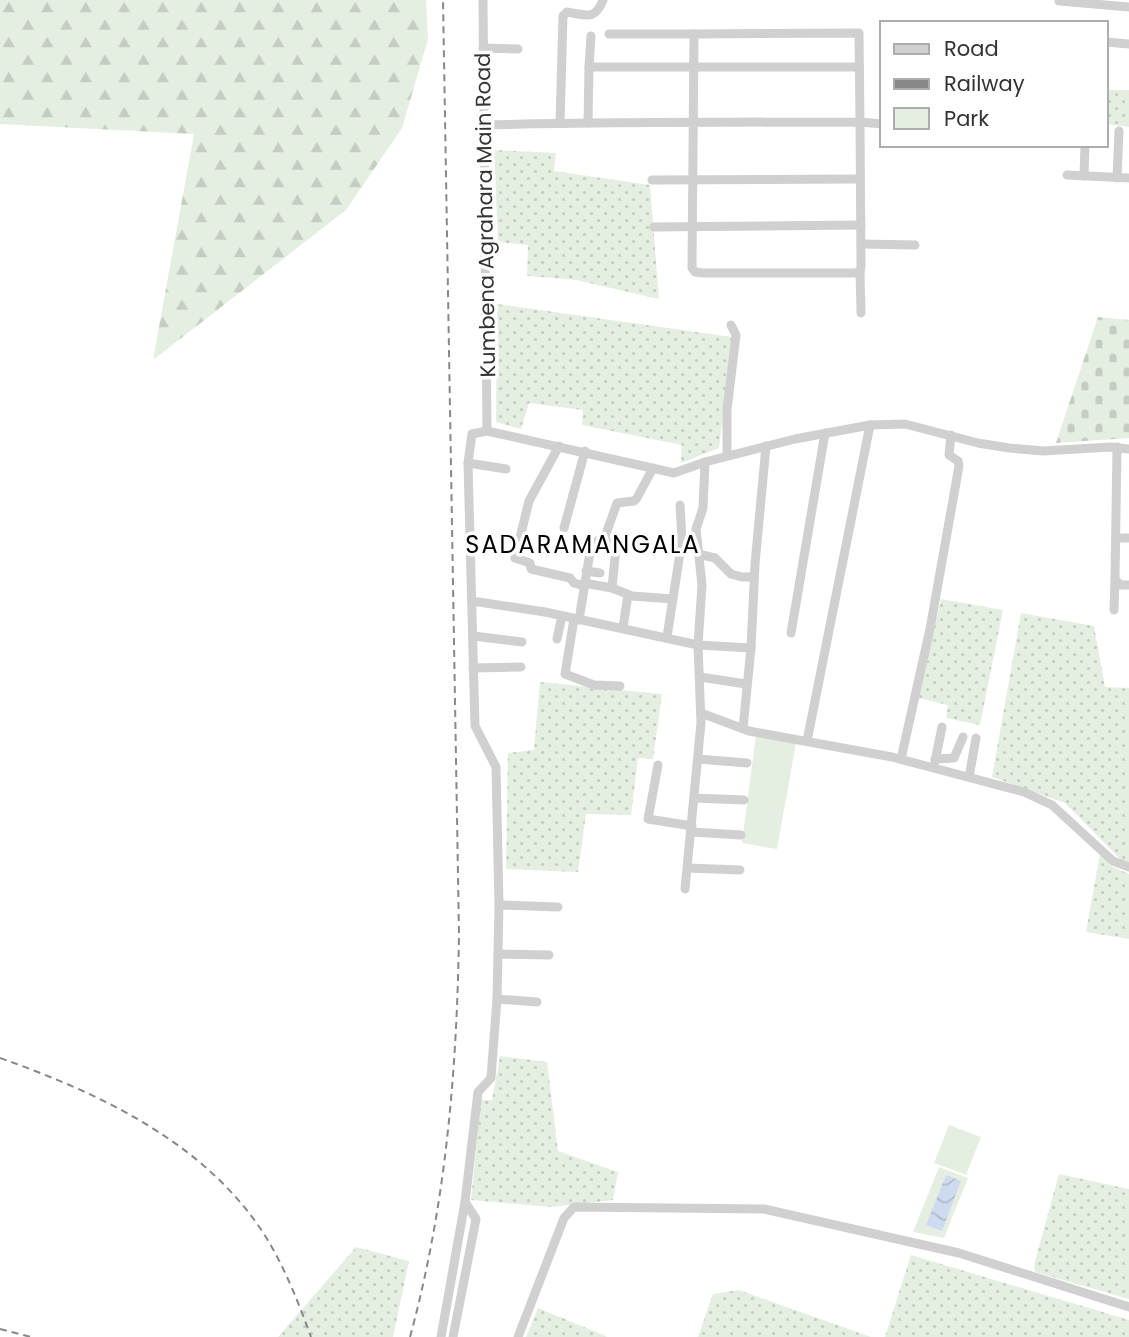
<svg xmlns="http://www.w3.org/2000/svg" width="1129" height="1337" viewBox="0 0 1129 1337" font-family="Poppins,sans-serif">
<defs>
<pattern id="green-dots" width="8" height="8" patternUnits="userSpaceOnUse" patternTransform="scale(1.75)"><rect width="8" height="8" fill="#e5efe1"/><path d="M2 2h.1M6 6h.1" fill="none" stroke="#c5cdc2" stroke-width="1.8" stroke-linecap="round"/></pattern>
<pattern id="forest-firs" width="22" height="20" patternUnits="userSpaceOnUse" patternTransform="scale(1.75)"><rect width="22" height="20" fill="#e5efe1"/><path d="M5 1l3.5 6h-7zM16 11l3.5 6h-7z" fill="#c5cdc2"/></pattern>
<pattern id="cemetery-stones" width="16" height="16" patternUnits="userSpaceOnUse" patternTransform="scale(1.75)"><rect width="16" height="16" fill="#e5efe1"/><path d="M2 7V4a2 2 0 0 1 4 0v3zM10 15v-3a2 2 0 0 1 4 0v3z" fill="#c5cdc2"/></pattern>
<pattern id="water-waves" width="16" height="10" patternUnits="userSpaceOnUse" patternTransform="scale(1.75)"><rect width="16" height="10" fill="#cedaef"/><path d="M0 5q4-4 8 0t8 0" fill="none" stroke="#b1bccd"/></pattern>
</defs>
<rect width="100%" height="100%" fill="#fff"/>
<g fill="url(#green-dots)">
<path d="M1106 90H1129V127L1106 124Z"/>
<path d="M494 150 556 153 554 171 650 185 659 299 576 280 527 276 528 245 498 242Z"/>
<path d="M497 304 732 337 719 448 681 463 682 445 582 425 583 410 529 403 521 429 496 422Z"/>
<path d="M941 599 1003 610 980 725 946 718 948 705 919 698Z"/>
<path d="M1021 613 1094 626 1105 687 1129 688V863L1121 860 1065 803 992 777Z"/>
<path d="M540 682 662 694 653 759 638 758 631 815 586 814 578 872 506 869 508 753 534 750Z"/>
<path d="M1100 854 1113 867 1129 874V939L1086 932Z"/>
<path d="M500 1056 547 1062 558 1151 618 1172 613 1200 550 1207 471 1200 481 1100H492Z"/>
<path d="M1059 1174 1129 1189V1299L1035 1272 1034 1265Z"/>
<path d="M356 1247 409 1261 393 1337H278Z"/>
<path d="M911 1255 1129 1320V1337H885Z"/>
<path d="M739 1290 871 1337H698L713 1294Z"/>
<path d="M538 1308 606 1336V1337H526Z"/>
</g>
<path fill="url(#forest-firs)" d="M0 0H426L428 39 402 128 346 210 153 360 194 134 0 124Z"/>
<path fill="url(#cemetery-stones)" d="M1098 317 1129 320V438L1056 443Z"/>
<g fill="#e5efe1">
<path d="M756 735 796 743 777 849 742 843Z"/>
<path d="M949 1125 981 1137 966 1175 934 1163Z"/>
<path d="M939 1167 968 1178 944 1238 913 1232Z"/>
</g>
<path fill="url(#water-waves)" d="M946 1175 961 1181 942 1231 926 1225Z"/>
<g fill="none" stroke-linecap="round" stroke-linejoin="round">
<g stroke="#d0d0d0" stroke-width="9">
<path d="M483 0 487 431"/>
<path d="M1059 1 1129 7"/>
<path d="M609 34H694"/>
<path d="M1106 42 1129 44"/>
<path d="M483 48 518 49"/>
<path d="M589 67 591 36"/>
<path d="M560 123 563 16 567 12C586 15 595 21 603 0"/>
<path d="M588 123 589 67H859"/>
<path d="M482 125C608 122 734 122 860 122L861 266 860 272 853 273H703L695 272 692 268 694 34 859 33 860 122 882 124"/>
<path d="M1067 175 1129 178"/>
<path d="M1084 176 1085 145"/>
<path d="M1117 178 1119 131"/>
<path d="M652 180 860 179"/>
<path d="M654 227 861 225"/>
<path d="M861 244 915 245"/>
<path d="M860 272 861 313"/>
<path d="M559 446 529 501 515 558 530 563 531 569 570 578 574 583 584 586"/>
<path d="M1117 447 1115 579 1120 585H1129"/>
<path d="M727 456V410L736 335 731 325"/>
<path d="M468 463 506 469"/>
<path d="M680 505 682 540"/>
<path d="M564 528 585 451"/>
<path d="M604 536 608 544 616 547 612 588"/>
<path d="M1116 538H1129"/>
<path d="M698 554 715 558 731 574 742 577H754"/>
<path d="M586 571 600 573"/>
<path d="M584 583 612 588 632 596 673 599"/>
<path d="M472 601 545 612 698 645 751 648"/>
<path d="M1114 610 1115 579"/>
<path d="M574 619 565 674 594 685 620 686"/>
<path d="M579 620 591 546 606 534 617 503 634 501 637 498 653 468"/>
<path d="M623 627 628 595"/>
<path d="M791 633 825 433"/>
<path d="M473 636 522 642"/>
<path d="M667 637 682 540H697"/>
<path d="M557 639 562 616"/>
<path d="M473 668 521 667"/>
<path d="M700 677 746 684"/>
<path d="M701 713 749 731 892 757 1024 792 1052 805 1113 861 1129 867"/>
<path d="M743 728 751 648 755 564 766 446"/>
<path d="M807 741 870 425"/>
<path d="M698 759 747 763"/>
<path d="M901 759 930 629 959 466 958 461 949 455 951 435"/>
<path d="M935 759 954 758 963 737"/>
<path d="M935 762 942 727"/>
<path d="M658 765 648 819 692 826"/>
<path d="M969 777 976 738"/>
<path d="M694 798 744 800"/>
<path d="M691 832 741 835"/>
<path d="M688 868 740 870"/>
<path d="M685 889 701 723 698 645 702 585 696 529 703 508 705 462"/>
<path d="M499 905 558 907"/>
<path d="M498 954 549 955"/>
<path d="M497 999 537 1002"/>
<path d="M441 1337 465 1202 478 1092 491 1078 497 999 499 905 496 767 475 726 468 463 472 434 487 431 674 473 705 462 795 439 870 425 905 424 978 443 1009 448 1043 451 1111 447 1129 449"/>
<path d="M453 1337 476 1219 465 1202"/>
<path d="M518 1337 564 1218 574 1207 764 1209 959 1253 1129 1307"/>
</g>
<g stroke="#888" stroke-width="2" stroke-dasharray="7 5" stroke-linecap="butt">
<path d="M0 1058C99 1093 202 1141 262 1231 283 1263 298 1301 311 1337"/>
<path d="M0 1329 31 1337"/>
<path d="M410 1337C446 1205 457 1070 459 934L443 0"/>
</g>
</g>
<g text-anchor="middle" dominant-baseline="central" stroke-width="7" stroke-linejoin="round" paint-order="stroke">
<g font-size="21" fill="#333" stroke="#fff">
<text transform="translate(485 215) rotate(-91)">Kumbena Agrahara Main Road</text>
</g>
<g font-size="24" letter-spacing="2" fill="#000" stroke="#fff">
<text x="583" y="544">SADARAMANGALA</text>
</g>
</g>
<rect x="880" y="21" width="228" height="126" fill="#ffffff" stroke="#adadad" stroke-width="2"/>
<rect x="894" y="44" width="35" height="10" fill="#d0d0d0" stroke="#adadad" stroke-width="2"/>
<text x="944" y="56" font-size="21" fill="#333333">Road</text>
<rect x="894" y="79" width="35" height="10" fill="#888888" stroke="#adadad" stroke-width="2"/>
<text x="944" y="91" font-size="21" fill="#333333">Railway</text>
<rect x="894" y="108" width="35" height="21" fill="#e5efe1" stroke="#adadad" stroke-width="2"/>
<text x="944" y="126" font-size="21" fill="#333333">Park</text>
</svg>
